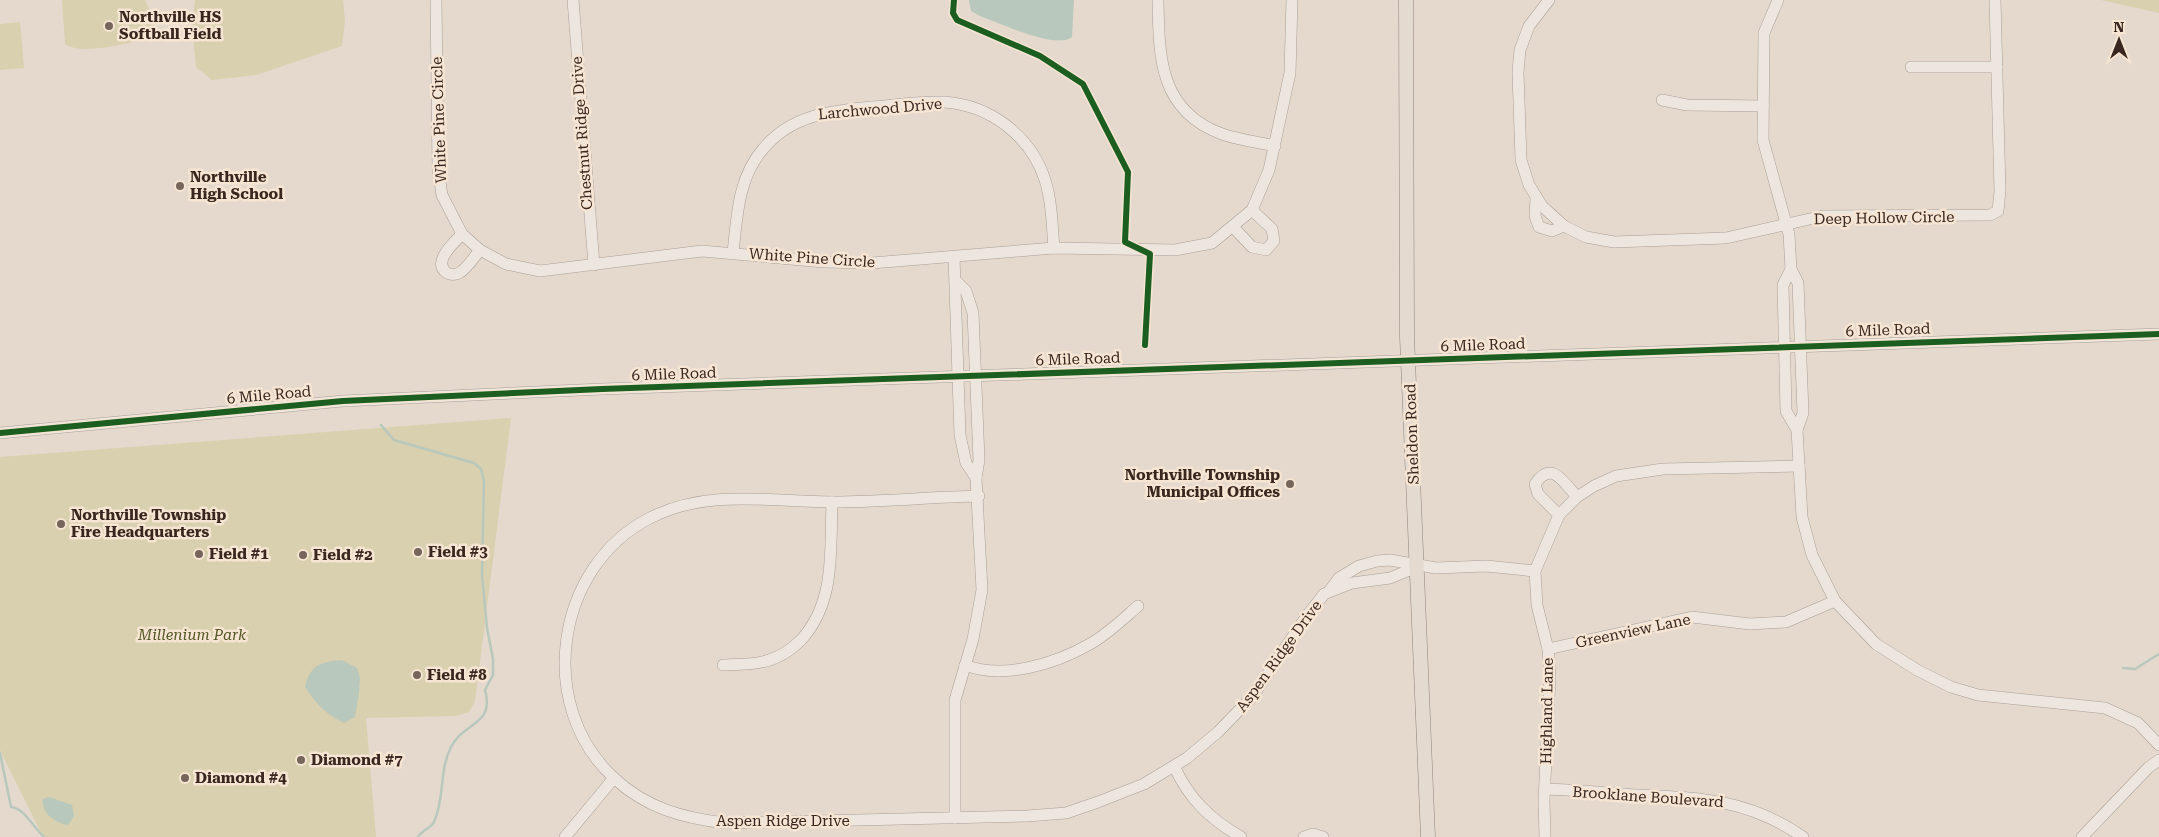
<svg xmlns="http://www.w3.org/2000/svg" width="2159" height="837" viewBox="0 0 2159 837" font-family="'Roboto Serif',serif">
<rect width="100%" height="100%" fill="#e5d9cd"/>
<g fill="#d8d0af">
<path d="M62 0H145L153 17 156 36C135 41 83 57 65 44Z"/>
<path d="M195 0H343L345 21 342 46 256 75 212 80 196 67 192 26Z"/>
<path d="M2101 0H2159V13Z"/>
<path d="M20 22 24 68 0 70V24Z"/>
<path d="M511 418 475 701 469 712 456 716 366 718 376 837H43L0 750V457Z"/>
</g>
<g fill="#b8c8bc">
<path d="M969 0H1074L1072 37C1056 50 1001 23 982 17L971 11Z"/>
<path d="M342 660 357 668 360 678 359 693 355 717 344 723C328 716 315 703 305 687 310 665 320 662 342 660Z"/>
<path d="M49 797 72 805 74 816 68 825C55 823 41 813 43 799Z"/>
</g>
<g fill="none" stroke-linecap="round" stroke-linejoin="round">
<g stroke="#b8c8bc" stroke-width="2.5">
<path d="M381 425 394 440 474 463 481 469 484 481 482 575 487 628 493 659V675L485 690C495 726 464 721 451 747 439 770 445 798 434 822 431 828 422 830 418 837"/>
<path d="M2123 668 2135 669 2159 654"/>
<path d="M0 753 11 807C24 808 34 828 44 837"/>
</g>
<defs>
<g id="minor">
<path d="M436 0 438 168 442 195 462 234 480 250 506 264 540 271 702 251 824 262 872 263 1054 248 1175 250 1212 243 1252 210 1269 170 1290 73 1292 0"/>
<path d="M573 0 594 265"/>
<path d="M1158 0C1159 57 1159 111 1222 134 1239 140 1258 142 1275 146"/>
<path d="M1549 0 1529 26 1520 50 1518 72 1521 160 1529 185 1542 206 1564 226 1586 237 1614 242 1726 238 1823 216 1990 215 1998 211 2000 191 1995 0"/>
<path d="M1778 0 1764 33 1763 140 1789 234 1791 269 1798 283 1803 413 1797 430"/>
<path d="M1911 67H1997"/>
<path d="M1662 100 1687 105 1763 106"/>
<path d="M1536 199 1535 216 1539 227 1552 231 1564 226"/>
<path d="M1233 227 1252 247 1266 250 1274 241 1272 229 1252 210"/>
<path d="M462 234C455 242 431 262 447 273 451 275 455 275 459 273 467 269 474 257 480 250"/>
<path d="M733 253C737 216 738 178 763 149 791 115 830 111 872 107 895 105 920 101 944 102 990 105 1031 136 1045 180 1052 202 1052 225 1054 248"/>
<path d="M954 257 960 435 966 463 976 478"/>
<path d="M1791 269 1783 285 1786 411 1797 430 1802 517 1812 555 1835 601 1876 644 1917 670 1951 687 1978 695 2105 708 2138 723 2159 745"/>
<path d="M0 433 343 401 602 389 2159 334"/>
<path d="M979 496C930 497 882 502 834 502 771 502 708 488 650 518 555 566 535 706 614 778 646 808 683 818 725 823L1027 816 1066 813 1098 802 1144 784 1187 758 1218 732 1252 697 1306 617 1324 594 1352 583 1390 578 1417 567"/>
<path d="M1559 515 1538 494 1535 484C1552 459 1564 483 1577 497"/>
<path d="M1330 590 1339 578 1359 566 1377 561 1390 560 1436 568 1486 566 1535 571"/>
<path d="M1548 649 1692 617 1750 624 1786 622 1835 601"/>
<path d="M723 665C736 664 749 665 762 662 777 659 790 651 801 640 836 602 830 550 832 502"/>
<path d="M965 665C1003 680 1055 664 1090 644 1108 634 1123 619 1138 606"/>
<path d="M1174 766C1189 799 1210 819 1241 837"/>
<path d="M1545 789C1576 790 1606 793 1637 795 1701 798 1748 799 1803 837"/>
<path d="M955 818V700L973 639 982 590 976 478 979 460 973 313 966 291 956 281"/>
<path d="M565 837 614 778"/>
<path d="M1304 837 1313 834 1323 837"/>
<path d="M1545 837 1544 800 1550 677 1548 649 1537 605 1535 571 1559 515 1577 497 1594 486 1616 476 1663 469 1799 466"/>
<path d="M2082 837 2148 768 2159 760"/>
</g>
<path id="major" d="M1406 0 1407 337 1428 837"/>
</defs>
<use href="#minor" stroke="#aa9f96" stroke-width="12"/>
<use href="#major" stroke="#90847d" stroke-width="15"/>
<use href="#minor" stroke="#ede6df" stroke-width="11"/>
<use href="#major" stroke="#e4dad0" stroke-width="14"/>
<defs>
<g id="cycleway">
<path d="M954 0 953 13 957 20 1040 56 1083 84 1128 172 1125 242 1150 254 1145 345"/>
<path d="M0 433 343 401 602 389 2159 334"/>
</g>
</defs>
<use href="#cycleway" stroke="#f6e5d3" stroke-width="9"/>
<use href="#cycleway" stroke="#1b5e20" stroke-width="6"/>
</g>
<g fill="#75655b" stroke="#f6e5d3" stroke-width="2">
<circle cx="109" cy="26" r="5"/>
<circle cx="180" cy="186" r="5"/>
<circle cx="1290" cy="484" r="5"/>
<circle cx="61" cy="524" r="5"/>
<circle cx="418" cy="552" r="5"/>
<circle cx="199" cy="554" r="5"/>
<circle cx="303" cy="555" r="5"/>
<circle cx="417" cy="675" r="5"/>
<circle cx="301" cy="760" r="5"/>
<circle cx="185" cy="778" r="5"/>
</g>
<g text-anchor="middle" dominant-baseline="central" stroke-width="5" stroke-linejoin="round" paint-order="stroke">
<g font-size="15" font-weight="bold" fill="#39261e" stroke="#f6e5d3" text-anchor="start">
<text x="119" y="17">Northville HS<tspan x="119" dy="17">Softball Field</tspan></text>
<text x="190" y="177">Northville<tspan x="190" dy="17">High School</tspan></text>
<text x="1280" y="475" text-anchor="end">Northville Township<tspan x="1280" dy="17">Municipal Offices</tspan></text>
<text x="71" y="515">Northville Township<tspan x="71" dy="17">Fire Headquarters</tspan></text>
<text x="428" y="552">Field #3</text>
<text x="209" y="554">Field #1</text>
<text x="313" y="555">Field #2</text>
<text x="427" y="675">Field #8</text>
<text x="311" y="760">Diamond #7</text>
<text x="195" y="778">Diamond #4</text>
</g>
<g font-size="15" fill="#39261e" stroke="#f6e5d3">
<text transform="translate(880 109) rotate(-5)">Larchwood Drive</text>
<text transform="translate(439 120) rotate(-92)">White Pine Circle</text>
<text transform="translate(582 133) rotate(-94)">Chestnut Ridge Drive</text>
<text transform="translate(1884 218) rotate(-1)">Deep Hollow Circle</text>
<text transform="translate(812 258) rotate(4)">White Pine Circle</text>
<text transform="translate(1888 330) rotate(-2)">6 Mile Road</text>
<text transform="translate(1483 345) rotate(-2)">6 Mile Road</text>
<text transform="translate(1078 359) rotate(-2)">6 Mile Road</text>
<text transform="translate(674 374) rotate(-2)">6 Mile Road</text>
<text transform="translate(269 395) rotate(-5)">6 Mile Road</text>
<text transform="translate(1412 434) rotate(-92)">Sheldon Road</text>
<text transform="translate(1633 631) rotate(-12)">Greenview Lane</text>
<text transform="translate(1279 656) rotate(-54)">Aspen Ridge Drive</text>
<text transform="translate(1547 711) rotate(-89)">Highland Lane</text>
<text transform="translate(1648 797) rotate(4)">Brooklane Boulevard</text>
<text x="783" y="821">Aspen Ridge Drive</text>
</g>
<g font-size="15" font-style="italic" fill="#535624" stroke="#f6e5d3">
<text x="192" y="635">Millenium Park</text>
</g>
</g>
<g transform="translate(2119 40)" stroke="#f6e5d3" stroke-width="4" paint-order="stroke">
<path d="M0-4L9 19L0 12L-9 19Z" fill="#39261e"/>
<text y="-8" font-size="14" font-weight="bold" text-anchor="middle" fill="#39261e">N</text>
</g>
</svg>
